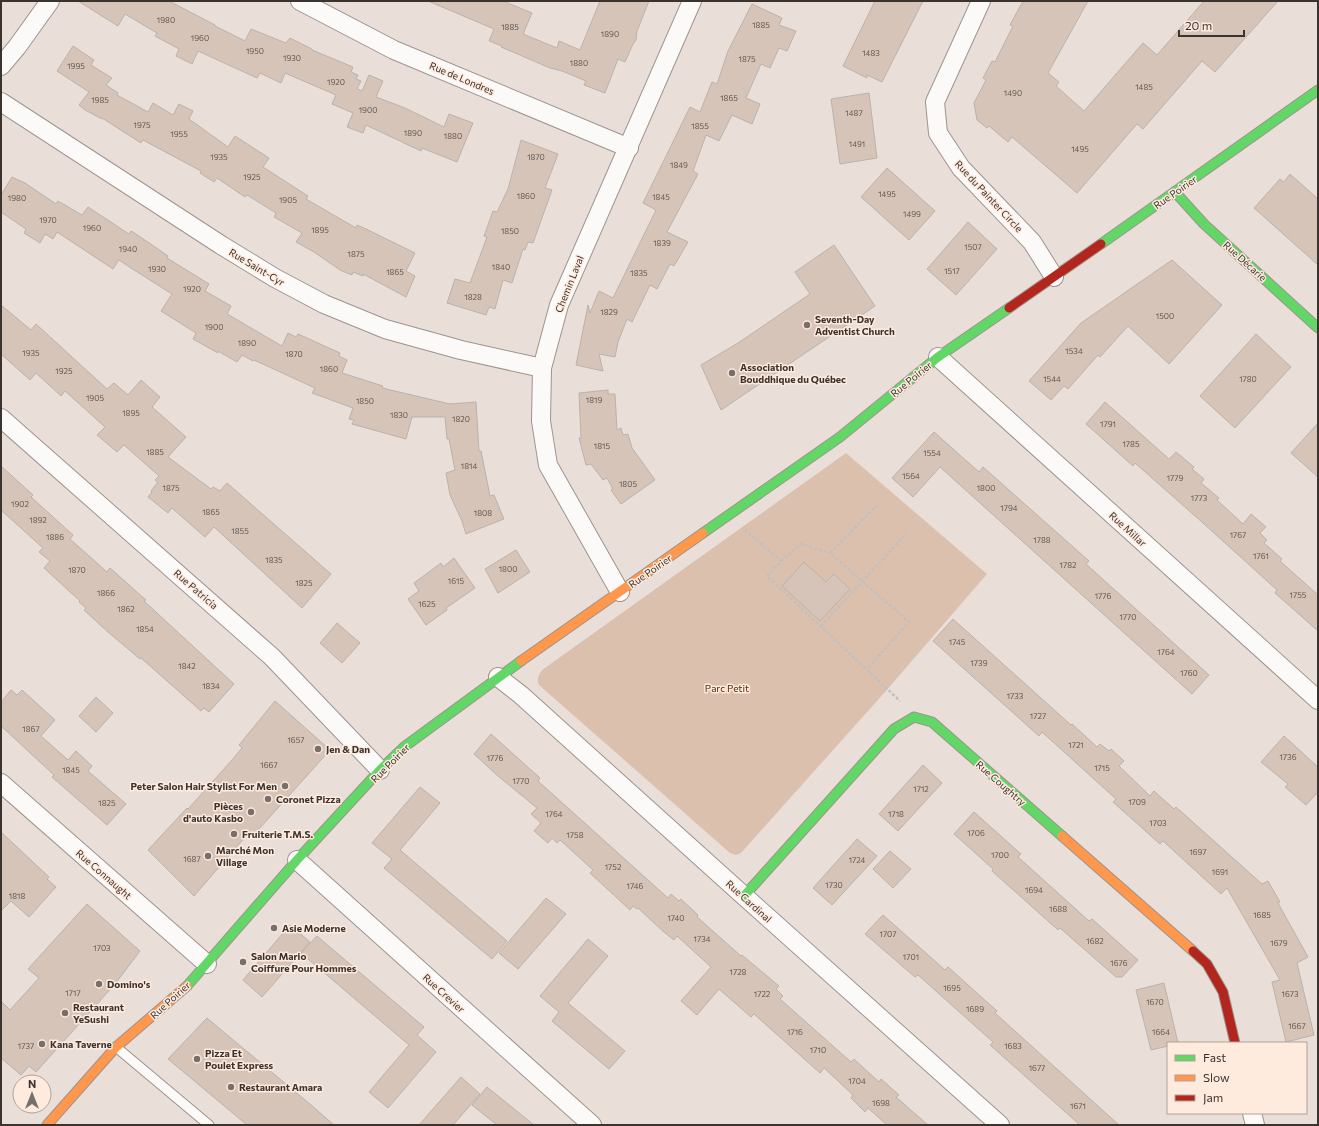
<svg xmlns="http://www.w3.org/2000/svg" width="1319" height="1126" viewBox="0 0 1319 1126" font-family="Commissioner,sans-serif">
<rect width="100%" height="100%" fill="#eadfd8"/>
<path fill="#dcc0ae" d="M846 453 987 574 885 692 741 853 736 855 730 853 539 685C536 679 539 675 542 670Z"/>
<g fill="#d7c4b8" stroke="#bab2ad">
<path d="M78 1H169L215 25V26L245 41 251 29 286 43 290 38 312 49V50L353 67 351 72 358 75 356 79 361 81 357 89 362 91 369 75 383 81 376 97 405 108 444 127 449 114 473 123 457 162 422 148 421 151 366 125 363 133 347 127 353 113 332 104 336 95 285 73 281 83 260 73 257 78 198 51 192 64 176 56 179 49 155 36 157 33 125 14 118 26Z"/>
<path d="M428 1H503L532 13 523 34 557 48 559 41 580 50 600 1H649L637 31 636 40 633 44 625 62 618 59 605 93 584 85 586 81 562 71 550 68 501 47 502 46 489 41 494 29Z"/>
<path d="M875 1H923L882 82 867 75V78L843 66Z"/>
<path d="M1023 1H1088L1048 73 1059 82 1056 86 1084 111 1143 43 1157 55 1204 1H1278L1215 72 1202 61 1143 129 1137 124 1077 193 1012 137 1008 142 989 126 987 128 977 120 974 103 986 80 983 78 992 61 995 62 1013 26 1010 25Z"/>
<path d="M752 4 782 18 779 25 796 31 787 51 779 48 770 68 761 64 746 98 760 104 752 124 732 115 719 141 706 135 693 171 698 174 667 232 688 242 674 266 670 264 657 289 650 285 632 322 627 319 618 342 615 357 599 354 603 371 576 365 588 305 590 313 599 291 613 298 656 210 643 203 690 107 700 112 712 82 717 84 728 51Z"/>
<path d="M73 46 94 60 91 65 112 78 106 85 118 93 117 95 148 112 153 103 173 115 179 104 193 111 189 119 228 147 235 136 269 158 263 167 308 196 306 199 356 228 357 225 366 229 415 253 406 271 415 276 406 297 363 274V276L353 272 352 275 340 270 314 252 296 242 302 233 274 217 276 213 247 195 245 197 217 178 214 182 200 173 201 171 143 140 141 143 102 118V119L85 110 79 105 89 92 57 71Z"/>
<path d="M869 93 877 158 840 164 831 99Z"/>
<path d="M521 140 558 154 545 188 552 190 533 243 528 242 525 250 523 249 512 283 503 280 495 309 489 307 486 315 447 303 455 279 470 283 487 237 484 236 493 211 497 212 508 189Z"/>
<path d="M887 168 935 211 909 240 861 197Z"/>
<path d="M1290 174 1318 199V265L1254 208 1280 179 1284 182Z"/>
<path d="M12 177 25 183 56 204 58 201 82 215 88 207 129 234 131 231 139 236 168 256 167 258 209 284 205 291 231 306 227 314 282 346 288 333 296 337 298 334 340 353 339 356 347 360 342 373 383 386 382 388 450 404 476 402 479 451H481L490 496 494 495 504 519 466 534 462 521 450 495 446 473 455 470 449 439H447L445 417H412L406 439 352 424 354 420 349 419 353 408 312 393 315 388 254 360 253 361 242 355 237 362 218 351V353L193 339 196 333 161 311 172 294 131 268 119 260 113 269 57 232 53 239 45 234 40 243 24 233 26 229 1 212V195Z"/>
<path d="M968 222 997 249 956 295 927 269Z"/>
<path d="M834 245 875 306 721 410 701 365 738 343 810 294 795 272Z"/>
<path d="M1172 260 1222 305 1169 364 1128 326 1100 357 1098 355 1068 389 1064 386 1051 400 1029 381 1081 323Z"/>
<path d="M1 305 31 330 36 324 107 389 114 383 128 395 141 380 160 397 152 407 186 437 168 457 211 489 213 487 220 491 227 483 331 574 302 608 214 527 205 537 173 509 172 508 168 513 148 497 152 492 151 491 158 482 155 480 159 476 124 445 117 452 110 446 97 435 105 427 65 391 61 396 36 373 30 380 1 354Z"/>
<path d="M1256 334 1291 367 1235 428 1200 396Z"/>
<path d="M608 390V394H615L617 430 621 428 623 435 628 434 632 448 655 480 621 504 611 490 613 489 607 478 603 480 591 464 586 465 579 438H581L579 393Z"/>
<path d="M1105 402 1169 459 1176 452 1194 467 1192 469 1204 479 1201 483 1219 498 1217 500 1243 524 1251 514 1266 527 1260 533 1267 540 1264 543 1282 559 1280 561 1318 595V631L1275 593 1277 590 1203 523 1135 463 1133 466 1086 424Z"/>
<path d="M1318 423V477L1291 453Z"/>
<path d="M934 432 979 472 983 467 1089 561 1086 564 1209 675 1192 694 940 467 913 497 892 478Z"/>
<path d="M1 466 33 495 31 497 73 535 70 539 107 572 110 568 146 600 144 601 234 684 209 712 204 708 201 711 141 658 140 659 108 632 84 610 86 608 79 602 80 601 44 568 50 561 39 552 43 548 1 510Z"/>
<path d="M516 550 530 572 498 593 485 569Z"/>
<path d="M454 558 475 588 446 608 447 610 426 625 408 599 419 591 414 583 441 563 443 567Z"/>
<path d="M804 562 826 582 834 574 850 589 820 621 782 586Z"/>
<path d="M953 619 1071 725 1072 724 1097 747 1100 744 1109 751 1111 749 1124 761 1119 766 1150 796 1154 791 1174 809 1176 807 1262 884 1268 881 1280 902 1278 903 1308 957 1297 963 1314 1035 1286 1042 1272 982 1280 980 1227 888 1221 894 1163 841 1160 844 1113 802 1116 799 1042 732 1039 736 933 641Z"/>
<path d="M337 623 360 643 342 663 320 643Z"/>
<path d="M11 690 17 695 22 690 55 720 41 736 68 760 76 751 92 766 88 771 126 804 107 825 52 777 54 775 1 726V702Z"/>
<path d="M96 697 113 713 96 732 79 716Z"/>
<path d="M275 701 330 750 250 839 246 836 194 896 148 850 187 808 188 809 232 760 242 748 239 745Z"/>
<path d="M491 734 540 778 538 781 668 898 671 894 679 901 681 899 698 915 697 917 741 956 742 955 779 986 776 989 783 996 780 999 851 1062 854 1059 879 1082 881 1079 899 1095 896 1097 928 1125H887L868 1108 865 1112 851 1098 853 1095 824 1068 820 1073 754 1014 751 1017 719 989 697 1015 681 1001 711 967 677 936 674 940 665 933 638 908 637 909 633 906 630 910 590 873 593 870 560 840 557 843 552 838 548 843 534 831 541 823 531 814 537 808 498 776 474 754Z"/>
<path d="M1284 736 1318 767V792L1306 805 1285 787 1288 784 1261 762Z"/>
<path d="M923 765 942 783 898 831 879 814Z"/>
<path d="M420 787 440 803 400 850 507 941 492 959 384 868 392 859 372 843Z"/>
<path d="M974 812 1021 854 1018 857 1089 921 1092 919 1138 960 1122 977H1116L1060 928 1058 930 992 871 993 869 954 834Z"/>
<path d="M1 832 49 877 47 879 56 887 29 917 11 901 1 911Z"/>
<path d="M857 839 877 856 832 905 813 888Z"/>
<path d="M890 851 911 869 893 888 873 869Z"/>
<path d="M546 898 566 914 518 969 499 953Z"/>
<path d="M87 904 140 951 115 984 36 1072 29 1066 21 1075 1 1058V1001L10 1010 39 978 28 969Z"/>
<path d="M883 915 945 970 948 967 997 1011 995 1013 1119 1125H1080L990 1045 993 1042 918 975 915 977 865 934Z"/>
<path d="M290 925 310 942 262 997 243 980Z"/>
<path d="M317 936 424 1027 417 1035 436 1052 388 1108 369 1092 409 1045 301 953Z"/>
<path d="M588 939 608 956 568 1003 625 1051 609 1069 552 1021 559 1012 540 996Z"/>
<path d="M1164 983 1178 1043H1168V1046L1151 1050 1136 990Z"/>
<path d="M207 1018 311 1105 334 1125H247L168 1059Z"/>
<path d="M461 1077 480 1094 453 1125H419Z"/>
<path d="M487 1087 534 1125H497L472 1105Z"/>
</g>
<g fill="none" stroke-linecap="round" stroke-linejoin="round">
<defs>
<path id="lane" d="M116 1047 209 1125"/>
<g id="street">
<path d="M300 1 394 50 629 148"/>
<path d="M981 1 935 102 938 133 961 168 1032 242 1054 277"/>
<path d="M1 66 17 47 50 1"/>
<path d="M1 102 221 245 275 278 324 304 385 329 461 350 542 368"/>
<path d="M938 357 1318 700"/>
<path d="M1 418 272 657 380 770"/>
<path d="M620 592 548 465 541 421 542 368 559 305 692 1"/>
<path d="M498 677 521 695 744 896 1000 1125"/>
<path d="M1 783 207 964"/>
<path d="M297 860 592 1125"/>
<path d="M1252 1113 1255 1125"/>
</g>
<g id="fast">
<path d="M1175 192 1204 224 1318 328"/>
<path d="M1101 244 1318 90"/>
<path d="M703 533 840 437 938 357 1009 308"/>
<path d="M744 896 894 729 914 717 932 722 1062 836"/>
<path d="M187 986 297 860 380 770 404 747 521 661"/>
</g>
<g id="slow">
<path d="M521 661 703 533"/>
<path d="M1062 836 1193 951"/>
<path d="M47 1125 116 1047 187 986"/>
</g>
<g id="jam">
<path d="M1009 308 1101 244"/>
<path d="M1193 951 1207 964 1223 992 1235 1043"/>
</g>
</defs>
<use href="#lane" stroke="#9c948f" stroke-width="11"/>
<use href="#street" stroke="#9c948f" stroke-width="20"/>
<use href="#fast" stroke="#9c948f" stroke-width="11"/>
<use href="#slow" stroke="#9c948f" stroke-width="11"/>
<use href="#jam" stroke="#9c948f" stroke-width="11"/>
<g stroke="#c4bfbd" stroke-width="2.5" stroke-dasharray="3 2" stroke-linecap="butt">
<path d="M745 530 781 561 767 576 900 701"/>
<path d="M830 553 877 505"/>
<path d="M781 561 801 544 830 553 909 622 867 669"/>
<path d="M821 626 907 533"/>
</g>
<use href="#lane" stroke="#fcfaf9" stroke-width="9"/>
<use href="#street" stroke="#fcfaf9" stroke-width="18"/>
<use href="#fast" stroke="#63d668" stroke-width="9"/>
<use href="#slow" stroke="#ff974d" stroke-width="9"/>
<use href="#jam" stroke="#b3261e" stroke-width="9"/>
</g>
<g fill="#786f6a" stroke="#ffeade" stroke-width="1.5">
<circle cx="807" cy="325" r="4"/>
<circle cx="732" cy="373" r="4"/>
<circle cx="318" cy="749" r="4"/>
<circle cx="285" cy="786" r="4"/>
<circle cx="268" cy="799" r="4"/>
<circle cx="251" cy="812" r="4"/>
<circle cx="234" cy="834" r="4"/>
<circle cx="208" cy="856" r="4"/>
<circle cx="274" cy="928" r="4"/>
<circle cx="243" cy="962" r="4"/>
<circle cx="99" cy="984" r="4"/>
<circle cx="65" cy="1013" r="4"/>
<circle cx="42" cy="1044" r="4"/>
<circle cx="197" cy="1059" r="4"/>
<circle cx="231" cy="1087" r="4"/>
</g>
<g text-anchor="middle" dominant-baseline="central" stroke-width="3" stroke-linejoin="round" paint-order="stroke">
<g font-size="8" fill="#615750">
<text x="166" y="20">1980</text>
<text x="761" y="25">1885</text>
<text x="510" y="27">1885</text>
<text x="610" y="34">1890</text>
<text x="200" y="38">1960</text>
<text x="255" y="51">1950</text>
<text x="871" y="53">1483</text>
<text x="292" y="58">1930</text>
<text x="747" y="59">1875</text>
<text x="579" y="63">1880</text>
<text x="76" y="66">1995</text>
<text x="336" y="82">1920</text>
<text x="1144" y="87">1485</text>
<text x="1013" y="93">1490</text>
<text x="729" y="98">1865</text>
<text x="100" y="100">1985</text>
<text x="368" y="110">1900</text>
<text x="854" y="113">1487</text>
<text x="142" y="125">1975</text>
<text x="700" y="126">1855</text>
<text x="413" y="133">1890</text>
<text x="179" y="134">1955</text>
<text x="453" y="136">1880</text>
<text x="857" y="144">1491</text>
<text x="1080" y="149">1495</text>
<text x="219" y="157">1935</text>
<text x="536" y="157">1870</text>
<text x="679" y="165">1849</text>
<text x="252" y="177">1925</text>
<text x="887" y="194">1495</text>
<text x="526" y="196">1860</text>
<text x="661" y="197">1845</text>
<text x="17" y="198">1980</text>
<text x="288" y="200">1905</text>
<text x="912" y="214">1499</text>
<text x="48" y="220">1970</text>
<text x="92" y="228">1960</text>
<text x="320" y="230">1895</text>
<text x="510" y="231">1850</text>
<text x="662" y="243">1839</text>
<text x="973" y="247">1507</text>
<text x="128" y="249">1940</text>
<text x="356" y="254">1875</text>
<text x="501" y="267">1840</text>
<text x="157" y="269">1930</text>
<text x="952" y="271">1517</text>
<text x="395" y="272">1865</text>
<text x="639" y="273">1835</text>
<text x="192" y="289">1920</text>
<text x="473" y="297">1828</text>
<text x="609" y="312">1829</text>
<text x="1165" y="316">1500</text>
<text x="214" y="327">1900</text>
<text x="247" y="343">1890</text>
<text x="1074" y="351">1534</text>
<text x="31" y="353">1935</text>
<text x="294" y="354">1870</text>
<text x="329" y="369">1860</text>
<text x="64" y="371">1925</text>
<text x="1052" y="379">1544</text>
<text x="1248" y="379">1780</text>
<text x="95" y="398">1905</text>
<text x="594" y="400">1819</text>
<text x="365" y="401">1850</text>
<text x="131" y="413">1895</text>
<text x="399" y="415">1830</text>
<text x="461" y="419">1820</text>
<text x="1108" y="424">1791</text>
<text x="1131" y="444">1785</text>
<text x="602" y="446">1815</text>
<text x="155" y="452">1885</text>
<text x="932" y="453">1554</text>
<text x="469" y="466">1814</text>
<text x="911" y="476">1564</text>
<text x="1175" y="478">1779</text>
<text x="628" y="484">1805</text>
<text x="171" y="488">1875</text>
<text x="986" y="488">1800</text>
<text x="1199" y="498">1773</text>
<text x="20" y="504">1902</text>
<text x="1009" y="508">1794</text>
<text x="211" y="512">1865</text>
<text x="483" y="513">1808</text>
<text x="38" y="520">1892</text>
<text x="240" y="531">1855</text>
<text x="1238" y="535">1767</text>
<text x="55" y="537">1886</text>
<text x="1042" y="540">1788</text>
<text x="1261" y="556">1761</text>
<text x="274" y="560">1835</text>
<text x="1068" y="565">1782</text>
<text x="508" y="569">1800</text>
<text x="77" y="570">1870</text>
<text x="456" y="581">1615</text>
<text x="304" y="583">1825</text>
<text x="106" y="593">1866</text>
<text x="1298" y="595">1755</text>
<text x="1103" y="596">1776</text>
<text x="427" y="604">1625</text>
<text x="126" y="609">1862</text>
<text x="1128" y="617">1770</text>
<text x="145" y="629">1854</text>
<text x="957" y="642">1745</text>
<text x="1166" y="652">1764</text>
<text x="979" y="663">1739</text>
<text x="187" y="666">1842</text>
<text x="1189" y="673">1760</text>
<text x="211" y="686">1834</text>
<text x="1015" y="696">1733</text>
<text x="1038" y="716">1727</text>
<text x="31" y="729">1867</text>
<text x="296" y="740">1657</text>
<text x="1076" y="745">1721</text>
<text x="1288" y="757">1736</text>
<text x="495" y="758">1776</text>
<text x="269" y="765">1667</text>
<text x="1102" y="768">1715</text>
<text x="71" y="770">1845</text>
<text x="521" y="781">1770</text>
<text x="921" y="789">1712</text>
<text x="1137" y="802">1709</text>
<text x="107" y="803">1825</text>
<text x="554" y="814">1764</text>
<text x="896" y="814">1718</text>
<text x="1158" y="823">1703</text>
<text x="976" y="833">1706</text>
<text x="575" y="835">1758</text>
<text x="1198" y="852">1697</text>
<text x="1000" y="855">1700</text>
<text x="192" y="859">1687</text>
<text x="857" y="860">1724</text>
<text x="613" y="867">1752</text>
<text x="1220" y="872">1691</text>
<text x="834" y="885">1730</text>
<text x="635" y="886">1746</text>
<text x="1034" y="890">1694</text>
<text x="17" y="896">1818</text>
<text x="1058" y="909">1688</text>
<text x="1262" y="915">1685</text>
<text x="676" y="918">1740</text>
<text x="888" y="934">1707</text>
<text x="702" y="939">1734</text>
<text x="1095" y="941">1682</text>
<text x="1279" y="943">1679</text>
<text x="102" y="948">1703</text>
<text x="911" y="957">1701</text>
<text x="1119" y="963">1676</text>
<text x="738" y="972">1728</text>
<text x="952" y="988">1695</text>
<text x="73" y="993">1717</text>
<text x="762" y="994">1722</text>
<text x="1290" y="994">1673</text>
<text x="1155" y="1002">1670</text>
<text x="975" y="1009">1689</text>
<text x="1297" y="1026">1667</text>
<text x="795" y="1032">1716</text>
<text x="1161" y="1032">1664</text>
<text x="26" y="1046">1737</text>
<text x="1013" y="1046">1683</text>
<text x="818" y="1050">1710</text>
<text x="1037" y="1068">1677</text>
<text x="857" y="1081">1704</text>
<text x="881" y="1103">1698</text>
<text x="1078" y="1106">1671</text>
</g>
<g font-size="10" fill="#3a332e" stroke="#ffeade">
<text transform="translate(462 78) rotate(23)">Rue de Londres</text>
<text transform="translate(1175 192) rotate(-35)">Rue Poirier</text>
<text transform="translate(989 196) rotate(47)">Rue du Painter Circle</text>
<text transform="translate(1245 261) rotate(42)">Rue Décarie</text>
<text transform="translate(257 267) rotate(31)">Rue Saint-Cyr</text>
<text transform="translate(569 284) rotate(-68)">Chemin Laval</text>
<text transform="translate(911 379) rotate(-39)">Rue Poirier</text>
<text transform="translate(1128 529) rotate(42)">Rue Millar</text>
<text transform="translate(650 571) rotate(-35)">Rue Poirier</text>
<text transform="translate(196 589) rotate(41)">Rue Patricia</text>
<text transform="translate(390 763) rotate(-45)">Rue Poirier</text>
<text transform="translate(1001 783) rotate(41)">Rue Coughtry</text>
<text transform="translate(104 874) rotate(41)">Rue Connaught</text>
<text transform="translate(749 901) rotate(42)">Rue Cardinal</text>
<text transform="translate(444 993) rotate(42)">Rue Crevier</text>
<text transform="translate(170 1000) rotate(-42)">Rue Poirier</text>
</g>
<g font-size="10" font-weight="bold" fill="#3a332e" stroke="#ffeade" text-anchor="start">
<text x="815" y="319">Seventh-Day<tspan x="815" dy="12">Adventist Church</tspan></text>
<text x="740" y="367">Association<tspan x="740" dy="12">Bouddhique du Québec</tspan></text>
<text x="326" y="749">Jen &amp; Dan</text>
<text x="277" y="786" text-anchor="end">Peter Salon Hair Stylist For Men</text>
<text x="276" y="799">Coronet Pizza</text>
<text x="243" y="806" text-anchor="end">Pièces<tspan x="243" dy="12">d'auto Kasbo</tspan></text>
<text x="242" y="834">Fruiterie T.M.S.</text>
<text x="216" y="850">Marché Mon<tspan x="216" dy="12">Village</tspan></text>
<text x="282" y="928">Asie Moderne</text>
<text x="251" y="956">Salon Mario<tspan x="251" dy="12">Coiffure Pour Hommes</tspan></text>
<text x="107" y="984">Domino's</text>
<text x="73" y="1007">Restaurant<tspan x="73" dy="12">YeSushi</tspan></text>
<text x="50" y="1044">Kana Taverne</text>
<text x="205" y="1053">Pizza Et<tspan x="205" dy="12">Poulet Express</tspan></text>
<text x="239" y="1087">Restaurant Amara</text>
</g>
<g font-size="10" fill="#562a06" stroke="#ffeade">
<text x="727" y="688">Parc Petit</text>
</g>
</g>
<rect width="1319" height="1126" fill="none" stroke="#3a332e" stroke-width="4"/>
<rect x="1167" y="1042" width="140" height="72" fill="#ffeade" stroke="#b0a198"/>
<rect x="1175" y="1055" width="20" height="6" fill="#63d668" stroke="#b0a198"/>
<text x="1203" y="1062" font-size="12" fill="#3a332e">Fast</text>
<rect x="1175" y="1075" width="20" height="6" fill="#ff974d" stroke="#b0a198"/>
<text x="1203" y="1082" font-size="12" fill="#3a332e">Slow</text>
<rect x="1175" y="1095" width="20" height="6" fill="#b3261e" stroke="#b0a198"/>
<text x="1203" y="1102" font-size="12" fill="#3a332e">Jam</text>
<g transform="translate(32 1094)"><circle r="19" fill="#ffeade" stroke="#b0a198"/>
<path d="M0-3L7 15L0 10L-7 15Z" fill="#786f6a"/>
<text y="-6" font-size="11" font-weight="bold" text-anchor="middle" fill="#3a332e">N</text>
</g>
<path d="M1179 30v6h65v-6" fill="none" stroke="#3a332e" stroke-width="2"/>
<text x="1185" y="30" font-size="12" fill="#3a332e" stroke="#ffeade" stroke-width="3" paint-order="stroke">20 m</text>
</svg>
